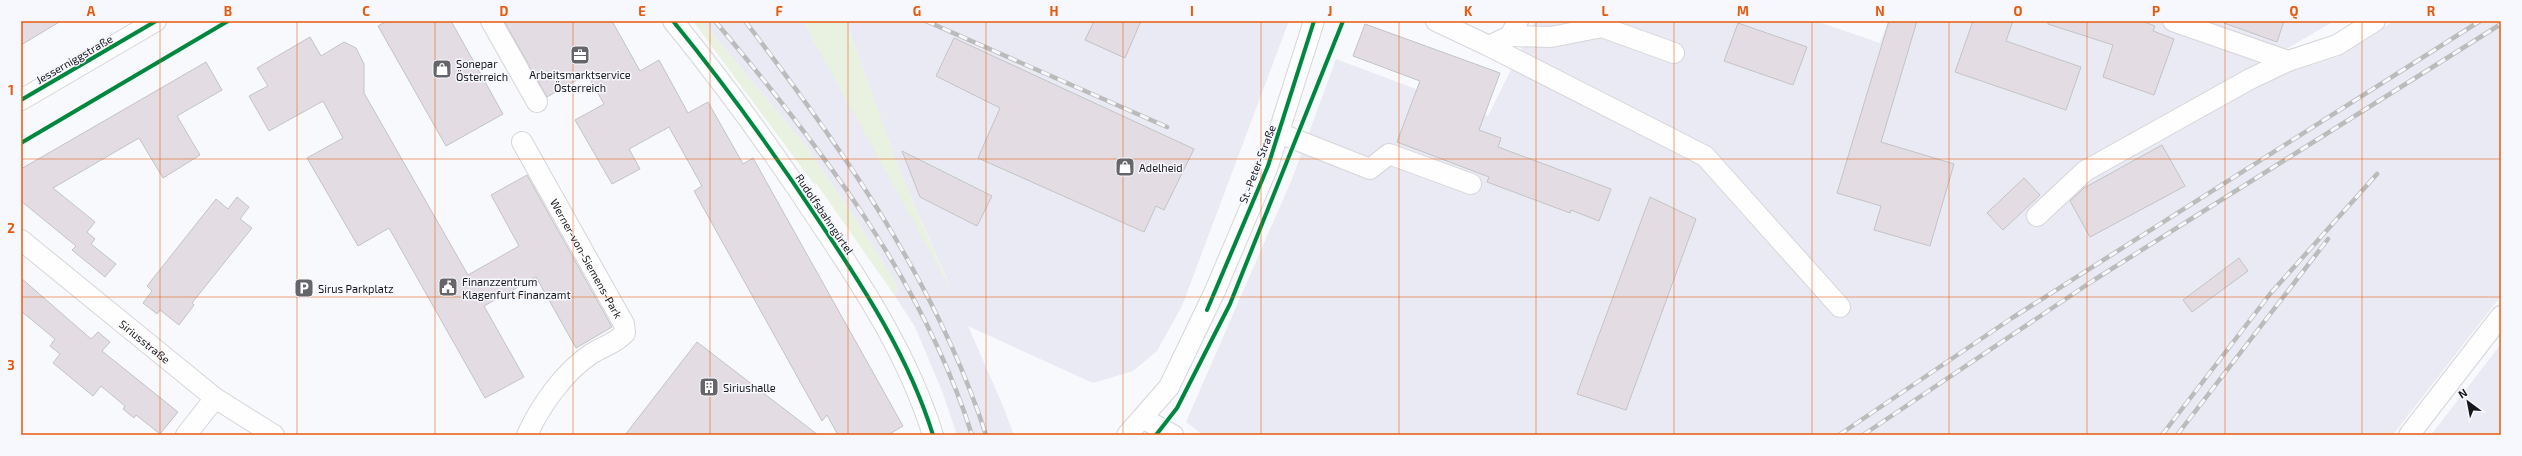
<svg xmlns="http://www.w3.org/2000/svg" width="2522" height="456" viewBox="0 0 2522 456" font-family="'Exo 2',sans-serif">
<rect width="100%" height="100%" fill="#f8f9fd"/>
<g fill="#e9eaf3">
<path d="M702 21H803L949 284 900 172 846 21H1289L1182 306 1157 351 1133 371 1093 383 968 326 1003 406 1014 435H957L942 391 915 327 895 296 898 287 859 224 806 146Z"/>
<path d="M1535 21H1816L1880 43 1888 21H2334L2261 64 2285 73 2338 57 2394 21H2501V296L2393 435H1203L1186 422 1292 179 1336 59 1488 116Z"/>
<path d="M2501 344V435H2431Z"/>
</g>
<g fill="#e9f1e0">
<path d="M693 21H702L806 146 859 224 898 287 895 296 816 183 814 184Z"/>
<path d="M803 21H846L900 172 951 290Z"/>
</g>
<g fill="#e3dde3" stroke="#c3c3c5">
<path d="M21 21H61L21 45Z"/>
<path d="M387 21H451L503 114 446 146 378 26Z"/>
<path d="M504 21H612L640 71 659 60 688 113 708 102 743 164 753 158 903 426 888 435H838L827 415 822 421 694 191 702 186 669 127 629 149 640 169 612 184 575 120 604 104 587 74 547 97Z"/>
<path d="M1094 21H1141L1125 58 1085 40Z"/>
<path d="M1889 21H1917L1881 142 1954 164 1930 246 1874 230 1881 206 1837 193Z"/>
<path d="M1973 21H2013L2006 41 2081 67 2066 110 1955 72Z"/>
<path d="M2048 21H2142L2155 26 2153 31 2174 39 2154 95 2103 77 2113 45 2048 24Z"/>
<path d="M2225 21H2284L2277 42 2224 23Z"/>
<path d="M1738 23 1807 47 1793 85 1724 61Z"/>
<path d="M1365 24 1500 73 1479 130 1501 138 1498 147 1611 189 1599 221 1571 210 1570 213 1487 182 1489 177 1397 142 1420 81 1353 56Z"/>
<path d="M310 37 321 56 344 42 356 48 364 64V93L468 275 519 246 491 195 527 175 612 327 576 348 536 277 484 306 524 377 485 398 389 228 358 246 307 158 343 138 323 101 269 131 249 96 268 86 257 68Z"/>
<path d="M954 38 1194 149 1164 210 1156 206 1144 232 978 158 1000 108 936 76Z"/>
<path d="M206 62 222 90 177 116 200 155 163 178 139 138 53 188 95 222 87 232 95 239 91 244 116 264 105 277 72 250 76 246 21 201V169Z"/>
<path d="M2162 145 2185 186 2090 237 2070 201 2084 188Z"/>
<path d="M902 151 992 196 977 226 920 197Z"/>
<path d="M2024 178 2040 195 2003 230 1987 213Z"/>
<path d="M237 197 249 207 240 219 252 228 192 303 194 305 179 325 160 310 157 314 143 303 152 291 147 286 216 199 228 209Z"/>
<path d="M1650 197 1696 219 1626 410 1577 394Z"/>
<path d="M2239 258 2248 271 2192 312 2183 300Z"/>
<path d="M21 278 91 339 98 332 110 342 102 351 178 412 160 434 136 415 134 418 123 409 125 406 101 386 93 396 53 363 60 354 50 346 55 339 21 311Z"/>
<path d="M697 342 818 435H625Z"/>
</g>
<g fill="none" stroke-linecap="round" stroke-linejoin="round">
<defs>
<g id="minor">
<path d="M491 21 537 102"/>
<path d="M673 21C726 86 775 154 821 224 866 291 909 358 933 435"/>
<path d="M1436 21 1489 46 1510 36 1518 21"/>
<path d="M2173 21 2288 61"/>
<path d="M1510 36 1551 37 1602 27 1674 53"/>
<path d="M1489 46 1705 156 1840 307"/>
<path d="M21 100 156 21"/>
<path d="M1279 133 1370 169 1389 154 1471 184"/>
<path id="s1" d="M522 142 624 324 625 333C615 344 603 346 591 354 564 372 540 406 527 435"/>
<path d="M2037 216 2085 171 2250 79 2288 61 2337 45 2375 21"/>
<path id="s2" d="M21 240 215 398 274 435"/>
<path d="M1144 419 1173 435"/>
<path d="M186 435 215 398"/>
<path d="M1127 435 1169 387 1215 291 1268 166 1314 21"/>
<path d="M2409 435 2501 316"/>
</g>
</defs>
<use href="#minor" stroke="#d6d6da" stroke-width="22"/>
<use href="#minor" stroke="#fefeff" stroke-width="20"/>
<defs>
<g id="rail">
<path d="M715 21C819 145 922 278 972 435"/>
<path d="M745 21C842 148 936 281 986 435"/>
<path d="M926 21 1167 127"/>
<path d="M1839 435 2012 318 2480 21"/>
<path d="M1863 435 2094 280 2501 24"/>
<path d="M2162 435 2270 294 2377 174"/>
<path d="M2177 435 2328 239"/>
</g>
</defs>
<use href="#rail" stroke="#bbbbbc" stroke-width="4.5"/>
<use href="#rail" stroke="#f7f8fe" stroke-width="3" stroke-dasharray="9" stroke-linecap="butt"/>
<defs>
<g id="cycleway">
<path d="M673 21C726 86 775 154 821 224 866 291 909 358 933 435"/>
<path d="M21 100 156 21"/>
<path d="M21 143 228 21"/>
<path d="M1207 310 1268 166 1314 21"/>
<path d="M1156 435 1177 408 1230 304 1343 21"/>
</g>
</defs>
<use href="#cycleway" stroke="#f7f8fe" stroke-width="6"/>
<use href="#cycleway" stroke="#00873e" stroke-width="4"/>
</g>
<path fill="none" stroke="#e8590c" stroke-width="1" stroke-opacity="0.55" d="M160 21V435M297 21V435M435 21V435M573 21V435M710 21V435M848 21V435M986 21V435M1123 21V435M1261 21V435M1399 21V435M1536 21V435M1674 21V435M1812 21V435M1949 21V435M2087 21V435M2225 21V435M2362 21V435M21 159H2501M21 297H2501"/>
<defs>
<symbol id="office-square" viewBox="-11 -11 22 22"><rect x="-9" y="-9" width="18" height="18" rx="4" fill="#66666a" stroke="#f7f8fe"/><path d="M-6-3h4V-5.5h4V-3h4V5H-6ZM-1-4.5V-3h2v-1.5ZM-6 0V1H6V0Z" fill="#fff"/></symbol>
<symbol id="shop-square" viewBox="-11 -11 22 22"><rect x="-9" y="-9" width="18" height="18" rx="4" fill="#66666a" stroke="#f7f8fe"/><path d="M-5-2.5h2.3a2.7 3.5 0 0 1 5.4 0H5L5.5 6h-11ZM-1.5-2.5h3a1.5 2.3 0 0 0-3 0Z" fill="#fff"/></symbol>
<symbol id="civic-square" viewBox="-11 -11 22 22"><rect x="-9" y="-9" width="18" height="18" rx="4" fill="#66666a" stroke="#f7f8fe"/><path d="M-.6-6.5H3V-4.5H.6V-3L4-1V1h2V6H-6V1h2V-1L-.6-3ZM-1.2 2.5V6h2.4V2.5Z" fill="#fff"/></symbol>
<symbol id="parking-square" viewBox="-11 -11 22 22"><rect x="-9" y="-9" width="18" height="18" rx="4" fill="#66666a" stroke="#f7f8fe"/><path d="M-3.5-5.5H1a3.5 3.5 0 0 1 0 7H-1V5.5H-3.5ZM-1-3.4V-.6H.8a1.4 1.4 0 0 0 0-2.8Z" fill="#fff"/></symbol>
<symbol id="building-square" viewBox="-11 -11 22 22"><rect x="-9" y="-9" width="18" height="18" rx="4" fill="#66666a" stroke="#f7f8fe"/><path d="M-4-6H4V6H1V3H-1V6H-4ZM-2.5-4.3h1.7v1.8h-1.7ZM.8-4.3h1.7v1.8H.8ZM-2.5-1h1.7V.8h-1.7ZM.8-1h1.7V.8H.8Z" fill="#fff"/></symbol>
</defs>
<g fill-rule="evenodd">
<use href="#office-square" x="569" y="44" width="22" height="22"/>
<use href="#shop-square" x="431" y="58" width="22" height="22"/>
<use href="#shop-square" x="1114" y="156" width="22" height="22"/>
<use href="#civic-square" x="437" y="276" width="22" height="22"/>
<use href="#parking-square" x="293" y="277" width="22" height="22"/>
<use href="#building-square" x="698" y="376" width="22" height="22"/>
</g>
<g text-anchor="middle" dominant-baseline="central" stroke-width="3" stroke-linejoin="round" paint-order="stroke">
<g font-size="11" fill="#17171b" stroke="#f7f8fe">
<text transform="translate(74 59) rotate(-30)">Jesserniggstraße</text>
<text transform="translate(1257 164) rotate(-69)">St.-Peter-Straße</text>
<text transform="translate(825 214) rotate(56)">Rudolfsbahngürtel</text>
<text stroke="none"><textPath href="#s1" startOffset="133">Werner-von-Siemens-Park</textPath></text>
<text stroke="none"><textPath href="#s2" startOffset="160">Siriusstraße</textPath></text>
</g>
<g font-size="11" fill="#17171b" stroke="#f7f8fe" text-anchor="start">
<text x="456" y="63">Sonepar<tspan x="456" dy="13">Österreich</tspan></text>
<text x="580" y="74" text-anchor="middle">Arbeitsmarktservice<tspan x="580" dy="13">Österreich</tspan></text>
<text x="1139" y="167">Adelheid</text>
<text x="462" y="281">Finanzzentrum<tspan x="462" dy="13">Klagenfurt Finanzamt</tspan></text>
<text x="318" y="288">Sirus Parkplatz</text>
<text x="723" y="387">Siriushalle</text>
</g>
</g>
<rect width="2522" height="456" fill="none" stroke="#f7f8fe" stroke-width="44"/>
<g transform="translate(2468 402) rotate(328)" stroke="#f7f8fe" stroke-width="3" paint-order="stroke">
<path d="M0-3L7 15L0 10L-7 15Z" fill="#17171b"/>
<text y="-6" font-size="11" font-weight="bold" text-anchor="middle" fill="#17171b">N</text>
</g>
<rect x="22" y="22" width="2478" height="412" fill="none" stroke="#e8590c" stroke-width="1.5"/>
<g font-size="13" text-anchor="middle" font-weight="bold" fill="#e8590c">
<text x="91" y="16">A</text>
<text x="228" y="16">B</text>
<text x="366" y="16">C</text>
<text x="504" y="16">D</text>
<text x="642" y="16">E</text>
<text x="779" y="16">F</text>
<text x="917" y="16">G</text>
<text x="1054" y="16">H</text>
<text x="1192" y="16">I</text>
<text x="1330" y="16">J</text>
<text x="1468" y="16">K</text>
<text x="1605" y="16">L</text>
<text x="1743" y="16">M</text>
<text x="1880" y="16">N</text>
<text x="2018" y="16">O</text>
<text x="2156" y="16">P</text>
<text x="2294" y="16">Q</text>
<text x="2431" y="16">R</text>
<text x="11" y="95">1</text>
<text x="11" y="233">2</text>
<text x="11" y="370">3</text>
</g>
</svg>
